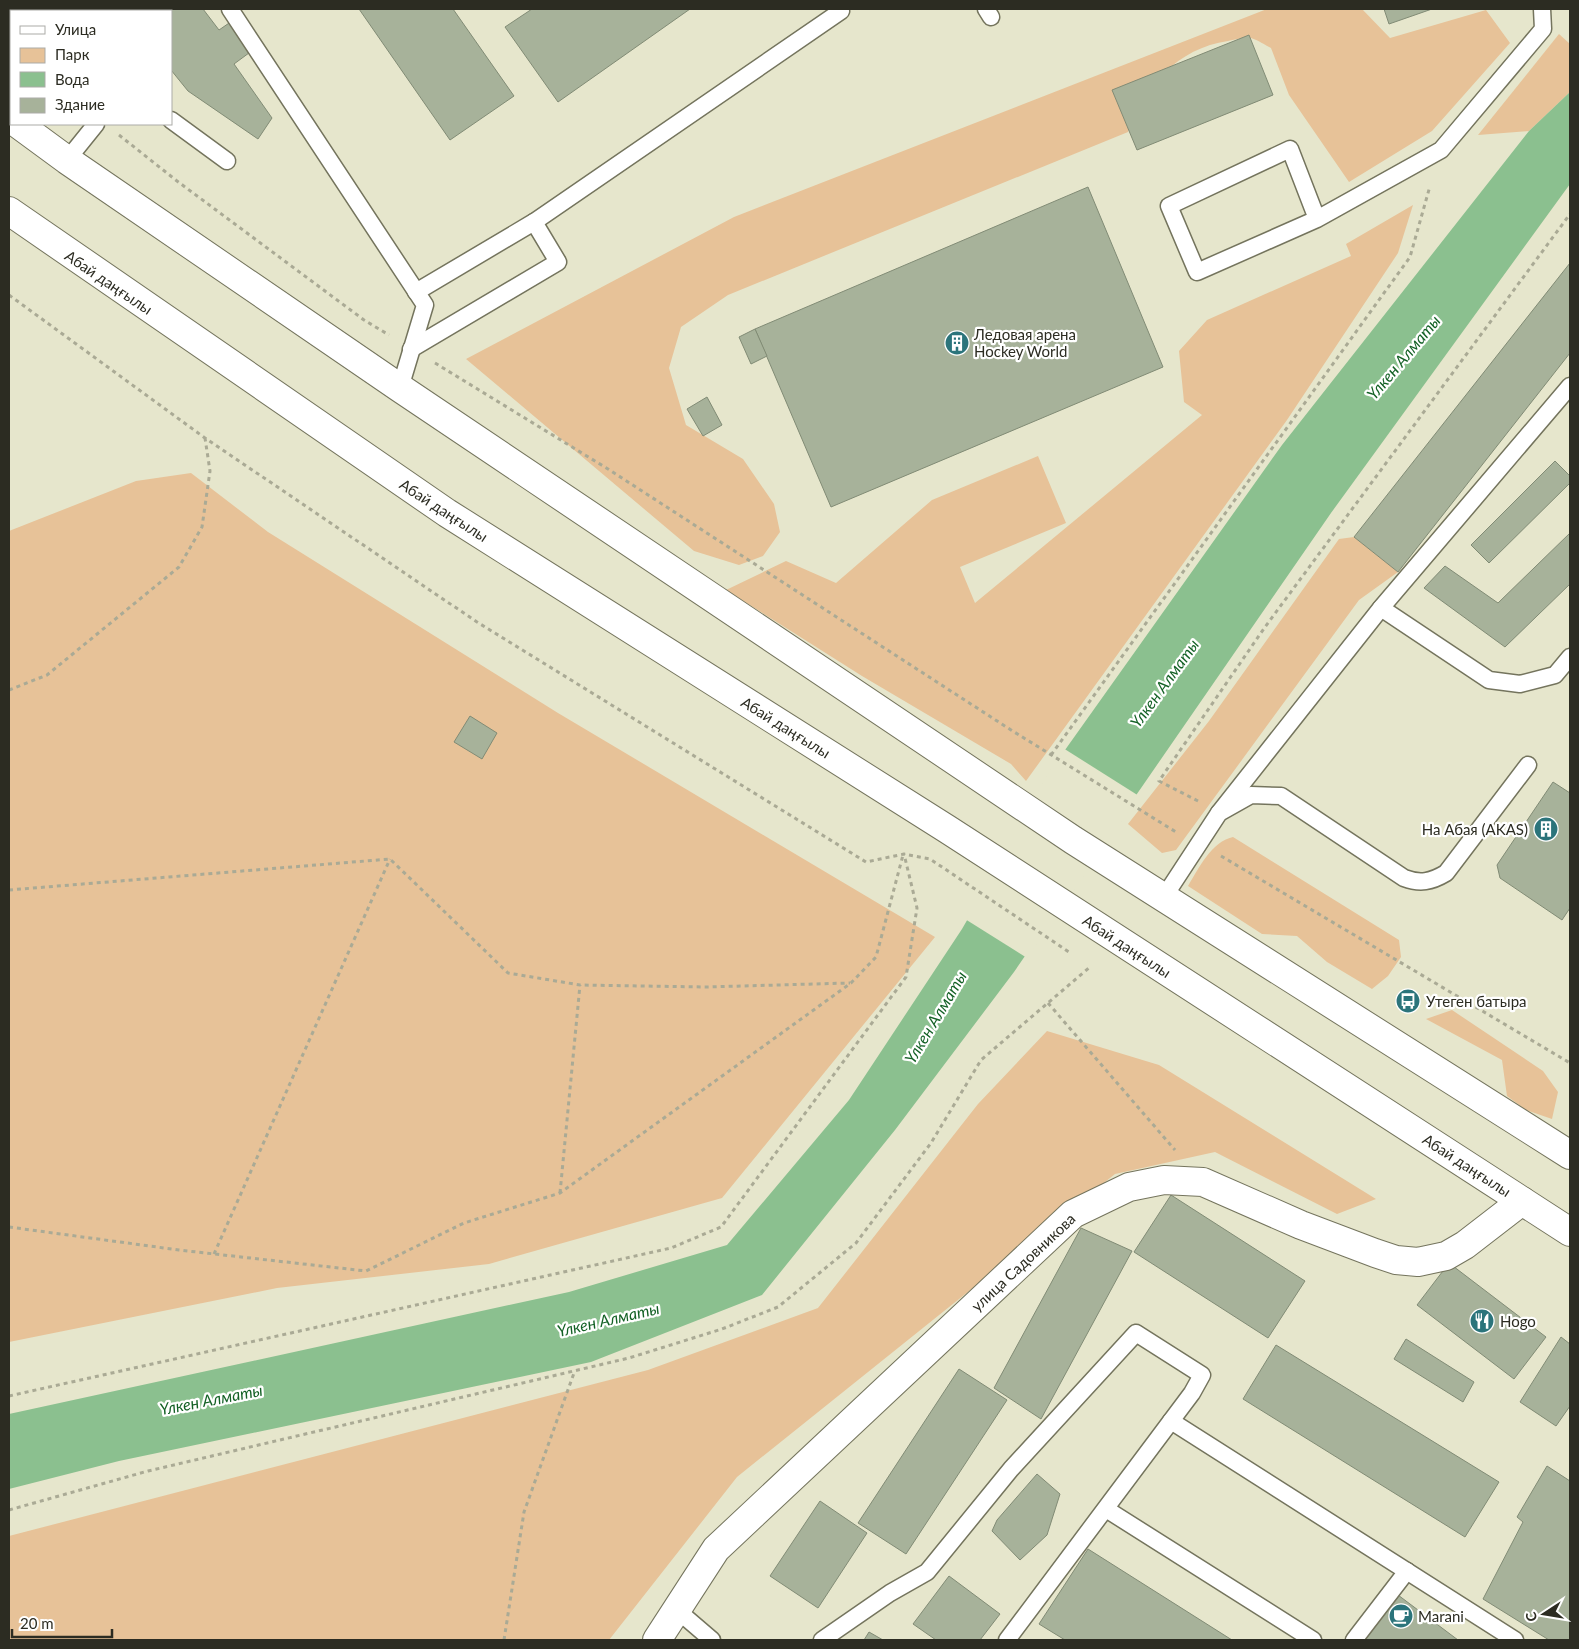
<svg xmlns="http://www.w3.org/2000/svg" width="1579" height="1649" viewBox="0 0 1579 1649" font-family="Lato,sans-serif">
<rect width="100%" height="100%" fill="#e6e6cc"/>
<g fill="#e7c298">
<path d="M1267 9H1362L1390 38 1486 10 1510 43 1432 131 1349 182 1289 95 1271 48C1265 45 1258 40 1251 38 1244 37 1234 40 1228 41 1178 48 1143 87 1128 132L728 295 681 327 669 368 686 425 743 459 774 504 780 532 763 556 739 565 694 551 466 359 734 217Z"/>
<path d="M1559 34 1570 44V92L1529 131 1478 135Z"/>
<path d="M1413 205 1398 253 1287 420 1026 781 1011 764 862 676 726 590 786 561 836 583 932 500 1038 456 1066 523 960 567 975 603 1202 415 1184 402 1179 351 1207 320 1351 256 1346 244Z"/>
<path d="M191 473 268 532 558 713 935 937 722 1198 489 1264 277 1288 9 1342V531L136 481Z"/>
<path d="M1354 537 1398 572 1359 600 1176 850 1162 853 1128 824 1209 721 1339 539Z"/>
<path d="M1233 837 1399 940 1401 957 1388 976 1372 989 1327 962 1297 936 1262 934 1188 886C1199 868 1211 842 1233 837Z"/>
<path d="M1452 1010 1543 1071 1558 1092 1552 1119 1526 1110 1507 1096 1502 1060 1426 1019Z"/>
<path d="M1047 1031 1159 1065 1376 1199 1337 1214 1215 1152 1115 1174 737 1477 609 1640H9V1536L648 1370 818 1308 978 1104Z"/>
</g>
<path fill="#8bc08f" d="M1570 92V184L1331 513 1014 972 895 1130 762 1295 591 1362 119 1461 9 1489V1414L569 1292 727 1245 849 1100 962 929 1065 750 1282 445 1529 131Z"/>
<path fill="#e6e6cc" d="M1063 748 1139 796 1027 958 965 919Z"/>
<g fill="#a7b29a" stroke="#818b75">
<path d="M83 9H203L219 30 232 21 253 50 234 64 272 118 258 139 188 91 171 70V11H110L109 9 84 11Z"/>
<path d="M359 9H453L514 96 450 140Z"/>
<path d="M532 9H690L558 102 505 27Z"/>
<path d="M1384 9H1432L1389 24Z"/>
<path d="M1249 35 1273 95 1137 150 1112 90Z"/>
<path d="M1088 187 1163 367 831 507 755 329Z"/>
<path d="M1570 263V353L1398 572 1354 537Z"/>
<path d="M755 329 767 356 751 364 739 337Z"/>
<path d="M707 397 722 425 703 436 687 409Z"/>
<path d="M1555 461 1570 476V483L1489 563 1471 545Z"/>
<path d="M1570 533V584L1505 647 1424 588 1445 566 1498 603Z"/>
<path d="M470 716 497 733 482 759 454 742Z"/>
<path d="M1553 782 1570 793V908L1562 920 1500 878 1497 865Z"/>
<path d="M1171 1195 1305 1281 1268 1338 1134 1252Z"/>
<path d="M1081 1228 1132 1251 1041 1419 994 1388Z"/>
<path d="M1449 1263 1546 1337 1514 1379 1417 1305Z"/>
<path d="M1561 1337 1570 1344V1406L1556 1426 1520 1402Z"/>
<path d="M1406 1339 1474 1382 1463 1402 1394 1359Z"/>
<path d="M1276 1345 1499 1482 1465 1537 1243 1399Z"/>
<path d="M959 1369 1007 1400 906 1554 858 1523Z"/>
<path d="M1547 1466 1570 1481V1640H1549L1483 1599 1523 1522 1517 1517Z"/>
<path d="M1037 1474 1060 1494 1047 1535 1020 1560 992 1531 997 1520Z"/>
<path d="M820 1501 867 1533 818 1608 770 1576Z"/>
<path d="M1088 1549 1232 1640H1065L1039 1624Z"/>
<path d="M949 1576 1000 1614 980 1640H936L913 1624Z"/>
<path d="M1394 1592 1458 1640H1358Z"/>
<path d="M869 1632 883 1640H864Z"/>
</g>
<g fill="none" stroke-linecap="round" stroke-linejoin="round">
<defs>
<g id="service">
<path d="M22 9 26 11"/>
<path d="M230 9 425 305 400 388"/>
<path d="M986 9 991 17"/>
<path d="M171 120 227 161"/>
<path d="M67 160 96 124"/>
<path d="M1317 219 1290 149 1169 206 1197 272 1317 219 1441 150 1543 29 1542 9"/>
<path d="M534 222 841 11 840 9"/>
<path d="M411 349 558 262 534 222 416 292"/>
<path d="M1381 608 1489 680 1520 684 1555 675 1570 657"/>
<path d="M1219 813 1381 608 1570 386"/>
<path d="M1164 897 1219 813 1251 795 1281 796 1404 878C1420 884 1431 882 1446 873L1528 765"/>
<path d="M1171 1421 1515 1640"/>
<path d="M1106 1509 1313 1640"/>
<path d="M677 1610 712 1640"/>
<path d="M822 1640 890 1593 927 1572 1011 1469 1136 1333 1202 1375 1192 1393 1007 1640"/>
<path d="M1354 1640 1407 1571"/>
</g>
<path id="minor" d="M657 1640 716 1549 1073 1214 1129 1187 1164 1180 1203 1182 1301 1225 1375 1253 1396 1260 1418 1262 1446 1256 1465 1245 1522 1201"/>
<g id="secondary">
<path d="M18 124 67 160 400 388 1073 840 1570 1155"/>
<path d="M9 211 447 513 947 829 1570 1232"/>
</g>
</defs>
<use href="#service" stroke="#74745d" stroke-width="19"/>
<use href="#minor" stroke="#74745d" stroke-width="30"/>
<use href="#secondary" stroke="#74745d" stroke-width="30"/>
<g stroke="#aaaa95" stroke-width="3" stroke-dasharray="4 4" stroke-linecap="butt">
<path d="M9 46 11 48"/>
<path d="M119 135 177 181 364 320 389 335"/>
<path d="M9 295 205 438 477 622 866 862 904 854 930 859 1069 952"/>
<path d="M435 363 608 469 1011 730 1176 832"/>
<path d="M9 690 47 675 179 567 202 527 210 471 205 438"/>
<path d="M1051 755 1410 257 1430 186"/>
<path d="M1198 801 1159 781 1265 627 1570 214"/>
<path d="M1221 856 1570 1063"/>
<path d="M9 890 390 859 508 973 580 985 705 987 850 983"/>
<path d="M1048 1003 1175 1150"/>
<path d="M560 1193 580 985"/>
<path d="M9 1227 179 1250 366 1271 464 1223 560 1193 851 983 876 957 903 855"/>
<path d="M214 1254 390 859"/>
<path d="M9 1396 671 1248 721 1227 906 977 917 908 904 854"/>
<path d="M9 1510 148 1471 629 1358 722 1329 778 1307 856 1243 931 1143 981 1060 1090 967"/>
<path d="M504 1640 524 1512 574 1373"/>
</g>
<use href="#service" stroke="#fff" stroke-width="16"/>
<use href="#minor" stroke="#fff" stroke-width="28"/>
<use href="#secondary" stroke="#fff" stroke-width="28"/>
</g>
<defs>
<symbol id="building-disc" viewBox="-11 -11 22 22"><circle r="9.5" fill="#2b747b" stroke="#fff"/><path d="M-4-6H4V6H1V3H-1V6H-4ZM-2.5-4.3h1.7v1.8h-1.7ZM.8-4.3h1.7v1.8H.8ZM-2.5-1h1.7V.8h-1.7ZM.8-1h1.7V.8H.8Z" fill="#fff"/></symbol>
<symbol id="bus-disc" viewBox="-11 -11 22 22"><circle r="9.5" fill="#2b747b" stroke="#fff"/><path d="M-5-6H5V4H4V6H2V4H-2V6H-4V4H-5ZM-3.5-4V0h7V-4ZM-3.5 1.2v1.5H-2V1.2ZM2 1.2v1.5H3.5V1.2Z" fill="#fff"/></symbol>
<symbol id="restaurant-disc" viewBox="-11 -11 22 22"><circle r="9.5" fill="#2b747b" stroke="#fff"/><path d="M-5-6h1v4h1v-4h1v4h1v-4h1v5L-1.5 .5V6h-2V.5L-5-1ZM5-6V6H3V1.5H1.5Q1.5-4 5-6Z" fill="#fff"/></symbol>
<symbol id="cafe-disc" viewBox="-11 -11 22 22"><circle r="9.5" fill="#2b747b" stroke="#fff"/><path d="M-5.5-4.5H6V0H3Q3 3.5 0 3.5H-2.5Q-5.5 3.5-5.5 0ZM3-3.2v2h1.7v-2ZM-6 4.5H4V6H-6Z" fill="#fff"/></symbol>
</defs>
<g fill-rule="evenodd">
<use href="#building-disc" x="943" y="329" width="28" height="28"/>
<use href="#building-disc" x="1532" y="815" width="28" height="28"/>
<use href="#bus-disc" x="1394" y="987" width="28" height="28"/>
<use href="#restaurant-disc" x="1468" y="1307" width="28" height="28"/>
<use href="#cafe-disc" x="1387" y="1602" width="28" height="28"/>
</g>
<g text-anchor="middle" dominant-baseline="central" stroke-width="4.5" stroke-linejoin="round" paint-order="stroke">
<g font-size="15" fill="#2c2c22" stroke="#fff">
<text transform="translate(109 282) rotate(34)">Абай даңғылы</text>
<text transform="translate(444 510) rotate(33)">Абай даңғылы</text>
<text transform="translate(786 727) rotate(32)">Абай даңғылы</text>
<text transform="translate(1127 946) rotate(33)">Абай даңғылы</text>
<text transform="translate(1467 1165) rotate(33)">Абай даңғылы</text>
<text transform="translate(1023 1262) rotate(-43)">улица Садовникова</text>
</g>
<g font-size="15" fill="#2c2c22" stroke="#fff" text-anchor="start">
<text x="974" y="334">Ледовая арена<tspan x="974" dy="17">Hockey World</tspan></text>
<text x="1528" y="829" text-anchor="end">На Абая (AKAS)</text>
<text x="1426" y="1001">Утеген батыра</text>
<text x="1500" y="1321">Hogo</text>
<text x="1418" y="1616">Marani</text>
</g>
<g font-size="16" font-style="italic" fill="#136125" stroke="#fff">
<text transform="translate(1403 357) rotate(-50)">Үлкен Алматы</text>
<text transform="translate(1164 683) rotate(-54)">Үлкен Алматы</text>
<text transform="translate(935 1017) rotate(-59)">Үлкен Алматы</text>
<text transform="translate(608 1319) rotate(-13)">Үлкен Алматы</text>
<text transform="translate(211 1399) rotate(-11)">Үлкен Алматы</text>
</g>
</g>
<rect width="1579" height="1649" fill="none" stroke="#2c2c22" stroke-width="20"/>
<rect x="10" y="10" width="162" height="115" fill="#ffffff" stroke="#ababa7"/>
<rect x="20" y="26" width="25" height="8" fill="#ffffff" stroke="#ababa7"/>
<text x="55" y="35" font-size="15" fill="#2c2c22">Улица</text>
<rect x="20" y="48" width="25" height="15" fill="#e7c298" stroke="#ababa7"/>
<text x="55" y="60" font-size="15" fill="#2c2c22">Парк</text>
<rect x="20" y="72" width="25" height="15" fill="#8bc08f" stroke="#ababa7"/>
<text x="55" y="85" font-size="15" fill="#2c2c22">Вода</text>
<rect x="20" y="98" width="25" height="15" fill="#a7b29a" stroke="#ababa7"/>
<text x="55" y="110" font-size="15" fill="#2c2c22">Здание</text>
<g transform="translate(1544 1614) rotate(258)" stroke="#ffffff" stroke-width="4" paint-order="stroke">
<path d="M0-4L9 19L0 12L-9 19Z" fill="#2c2c22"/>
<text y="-8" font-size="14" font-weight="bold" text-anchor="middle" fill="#2c2c22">С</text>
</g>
<path d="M12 1629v8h100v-8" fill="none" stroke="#2c2c22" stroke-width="2.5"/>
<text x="20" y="1629" font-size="15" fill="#2c2c22" stroke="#ffffff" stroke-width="4" paint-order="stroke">20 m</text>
</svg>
